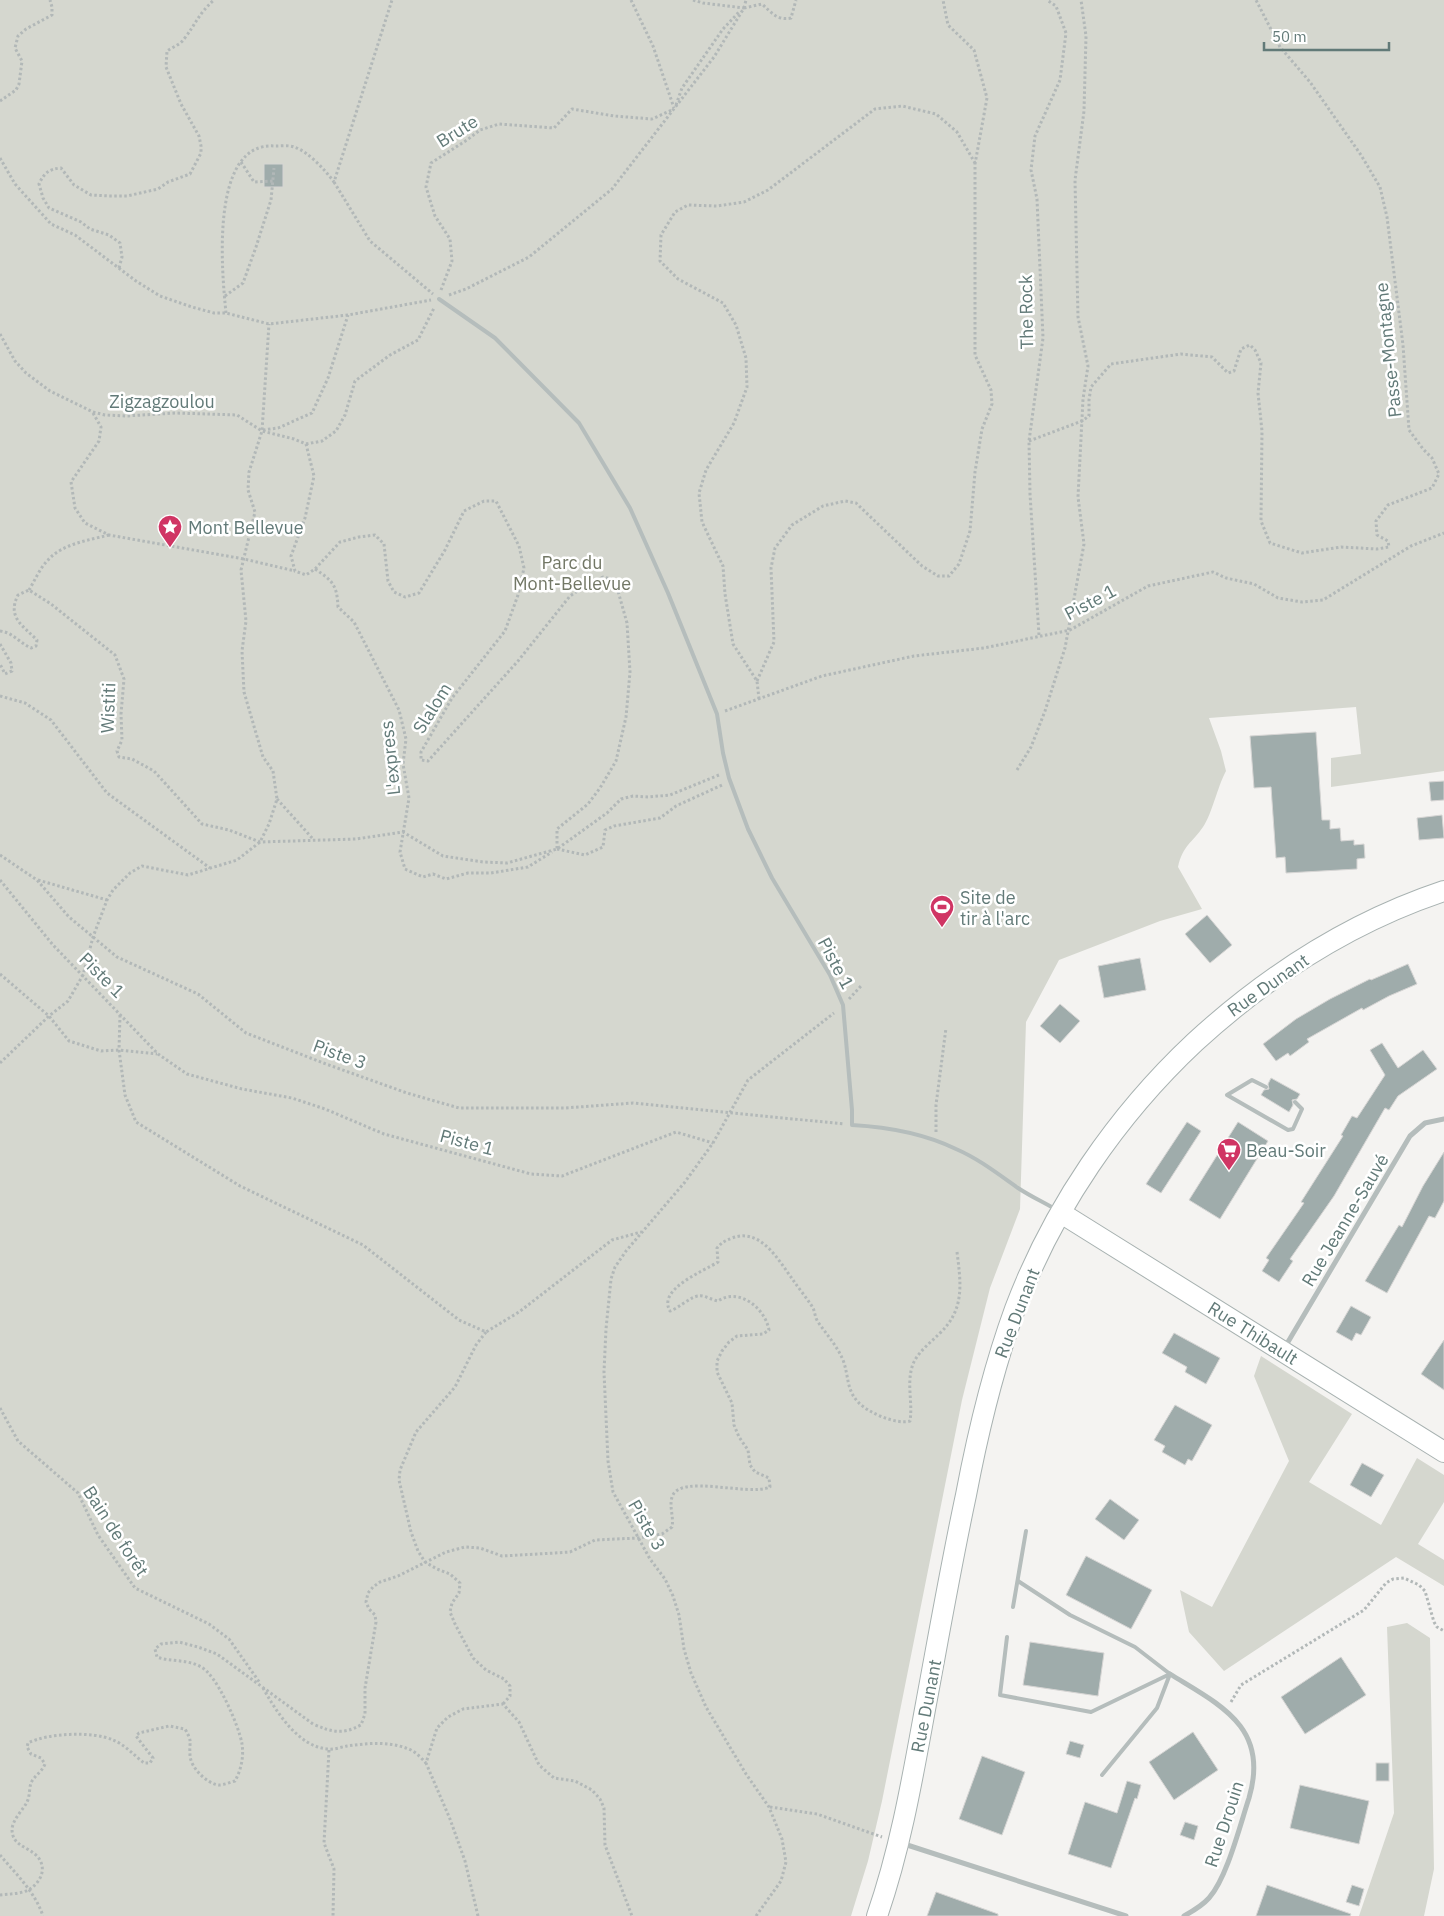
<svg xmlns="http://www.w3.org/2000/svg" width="1444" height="1916" viewBox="0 0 1444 1916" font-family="'IBM Plex Sans',sans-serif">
<rect width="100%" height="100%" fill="#f4f3f1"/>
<g fill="#d5d7cf">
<path d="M0 0H1444V771L1331 787V758L1361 754 1356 707 1209 718 1221 751 1226 771C1217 788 1212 814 1203 827 1192 843 1183 845 1178 867L1202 909 1160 921 1059 960 1026 1022 1020 1209 990 1288 962 1400 882 1801 868 1861 851 1916H0Z"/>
<path d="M1261 1356 1352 1414 1309 1482 1381 1525 1417 1458 1444 1475V1502L1418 1544 1444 1560V1586L1396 1557 1224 1671 1189 1632 1180 1590 1212 1607 1289 1461 1254 1376Z"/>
<path d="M1407 1623 1430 1638 1434 1869 1424 1916H1359L1394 1813 1387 1627Z"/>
</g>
<g fill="#9facab" stroke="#d6d5d4">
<rect x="264" y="164" width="19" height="23"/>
<path d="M1316 732 1322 820H1330V829L1340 828 1341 841 1354 840V845L1364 844 1365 858 1357 859V869L1286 873 1285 857 1276 858 1271 787 1254 788 1250 736Z"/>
<path d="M1444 781V800L1431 801 1429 782Z"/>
<path d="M1442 815 1444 838 1419 840 1417 818Z"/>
<path d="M1207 915 1232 945 1210 963 1185 934Z"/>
<path d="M1140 958 1146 990 1104 998 1098 966Z"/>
<path d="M1408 964 1417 984 1389 996 1363 1010 1362 1008 1307 1039 1309 1042 1290 1056 1288 1053 1276 1061 1263 1044 1296 1019 1330 999 1370 979 1371 980Z"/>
<path d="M1060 1004 1080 1021 1060 1043 1040 1026Z"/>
<path d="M1382 1043 1398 1068 1423 1050 1437 1069 1398 1096 1389 1110 1385 1108 1334 1196 1290 1259 1293 1261 1279 1282 1262 1271 1269 1260 1266 1258 1304 1203 1301 1202 1343 1136 1341 1135 1352 1116 1357 1118 1385 1075 1370 1050Z"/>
<path d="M1271 1078 1300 1094 1297 1099 1292 1100 1293 1105 1289 1112 1261 1095 1264 1090 1269 1089 1268 1084Z"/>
<path d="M1187 1122 1201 1131 1161 1193 1146 1184Z"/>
<path d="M1238 1122 1268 1141 1220 1219 1189 1200Z"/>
<path d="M1444 1152V1201L1435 1218 1429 1216 1387 1293 1365 1281 1399 1225 1402 1227 1423 1186Z"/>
<path d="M1351 1306 1371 1317 1361 1335 1356 1333 1352 1341 1336 1332Z"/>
<path d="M1174 1333 1220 1358 1206 1384 1185 1372 1187 1367 1162 1353Z"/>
<path d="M1444 1340V1390L1421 1374Z"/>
<path d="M1175 1405 1212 1425 1192 1461 1188 1459 1185 1465 1162 1452 1165 1446 1154 1440Z"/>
<path d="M1362 1463 1384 1475 1371 1497 1350 1485Z"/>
<path d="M1110 1499 1139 1520 1124 1540 1095 1519Z"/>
<path d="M1086 1556 1152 1590 1131 1629 1066 1595Z"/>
<path d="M1030 1642 1104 1653 1098 1696 1023 1685Z"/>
<path d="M1341 1657 1366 1695 1305 1734 1281 1697Z"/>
<path d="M1193 1732 1218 1770 1174 1800 1149 1762Z"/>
<path d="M1070 1741 1084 1745 1080 1758 1066 1754Z"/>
<path d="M982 1756 1025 1772 1002 1835 959 1819Z"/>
<rect x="1376" y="1763" width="13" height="18"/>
<path d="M1127 1781 1141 1785 1137 1799 1135 1798 1111 1868 1068 1854 1085 1802 1117 1813Z"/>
<path d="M1300 1785 1369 1801 1359 1844 1290 1828Z"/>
<path d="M1185 1822 1198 1826 1194 1840 1180 1835Z"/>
<path d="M1267 1885 1351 1914 1350 1916H1256Z"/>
<path d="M1352 1885 1364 1889 1359 1906 1346 1902Z"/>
<path d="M936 1892 998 1914V1916H927Z"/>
</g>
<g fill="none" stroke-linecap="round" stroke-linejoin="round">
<defs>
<g id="secondary">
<path d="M1061 1213 1444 1452"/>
<path d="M877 1916C901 1847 913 1775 926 1704 939 1634 951 1565 966 1495 978 1432 993 1369 1015 1309 1053 1208 1117 1115 1195 1042 1266 977 1351 922 1444 891"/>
</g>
</defs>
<use href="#secondary" stroke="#a8b2b1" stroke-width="22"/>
<g stroke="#b2b8b8" stroke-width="3" stroke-dasharray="2.5 2.5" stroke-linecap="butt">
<path d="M631 0 653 46 674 108"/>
<path d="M693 0 703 3 744 8"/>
<path d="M744 8 762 4C771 12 777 21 791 18L796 0"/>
<path d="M0 101 16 90 19 84 22 61 15 48 18 36 26 29 52 15V7L50 0"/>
<path d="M676 105 682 88 723 29 739 12"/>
<path d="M0 158 15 184 51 224 75 235 136 281 160 296 192 307 214 313H226L269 324 348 315 431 300"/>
<path d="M241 162 254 182 274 181"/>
<path d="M334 182 370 241 433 294"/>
<path d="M119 268 122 257 120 243 109 235 90 229 81 222 49 208 43 198 39 184C44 173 49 169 61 168L74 185 91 195 111 196H127L158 189 168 182 190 174 201 153V146L199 136 181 104 166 67 167 51C173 47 181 44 184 39 196 24 198 14 214 0"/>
<path d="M441 290 452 261 450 239 435 216 426 187 431 163 467 140 480 130 499 124 554 128 572 109 614 116 652 119 672 110"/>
<path d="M449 295 466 289 529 257 612 189 714 57 744 8 746 0"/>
<path d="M225 296 243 283 256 247 271 200 274 168"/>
<path d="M226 313C222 273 209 141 275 146 281 146 289 145 294 147 308 151 326 171 334 182L392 0"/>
<path d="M0 334 15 361 26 373 50 391 93 412 105 415 126 416 176 413 237 415 262 431 294 439 306 444 314 476 305 518 291 556 295 571 306 575 315 569 340 542 359 537 375 535 384 544 388 581 394 592 405 597 419 593 445 550 464 511 484 501H496L519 546 524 568 518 595 505 631 452 698 421 752V760L428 761 518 661 570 596 590 583 603 577 611 579 618 591 627 623 630 672 626 717 616 761 600 788 588 804 557 829V849"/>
<path d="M93 413 101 427 99 441 71 482 75 508 85 523 109 535 244 559 295 571"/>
<path d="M263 430 278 428 312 413 328 378 348 315"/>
<path d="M1029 441 1082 421 1089 416V400L1091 387 1111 364 1181 354 1212 357 1228 373 1234 371 1241 349 1250 345 1255 350 1261 363 1258 393 1262 431 1261 521 1270 543 1302 553 1341 547 1377 549 1389 547 1388 541 1377 535 1376 521 1388 505 1432 488 1439 474 1432 458 1423 449 1409 430 1403 345 1387 217 1380 187 1361 155 1310 82 1280 47 1256 0"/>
<path d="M306 444 322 441 336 431 345 415 355 381 390 355 418 340 434 308"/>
<path d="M315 569C333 581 337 585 338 607L354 622 399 710 406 739 403 764 409 798 400 852 405 869 423 877 433 874 446 879 468 873H491L528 867 552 852"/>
<path d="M29 590C35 580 40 568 48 560 62 544 89 540 109 535"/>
<path d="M0 631C12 632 20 643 31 648L36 646 37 640C22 625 7 617 18 595L29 590 51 604 115 655 124 679 121 714 122 740 117 751 119 757 132 759 154 771 202 824 229 830 260 842 356 839 403 832 443 856 483 862 507 863 557 849 607 813 621 799 633 796 648 797 670 795 719 775"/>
<path d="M1039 635 1030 494 1029 441 1043 338 1037 199 1031 170 1035 136 1060 80 1066 33 1056 6 1047 0"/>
<path d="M0 644 11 663 12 671 5 674 0 664"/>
<path d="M757 681 774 642 771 568 775 548 792 525 823 506 845 501 856 503 922 566 938 576H949L959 564 970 531 975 472 982 429 992 404 991 390 975 355V164L987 98 974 50 948 25 943 0"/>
<path d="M0 696 25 703 51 720 107 793 210 868"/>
<path d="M759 699 757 681 733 644 725 594 723 566 702 522 699 493 706 470 734 423 747 387 746 358 736 325 723 303 678 279 660 261 661 235 675 212 688 205 717 206 744 202 768 190 875 109 902 106 936 114 957 132 975 163"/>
<path d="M725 711 822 676 914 656 984 648 1070 630 1148 586 1213 572 1226 578 1254 584 1278 598 1302 602 1323 600 1411 546 1444 533"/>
<path d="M1017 770 1031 747 1045 711 1065 648 1084 544 1078 497 1083 399 1088 366 1078 317 1075 180 1084 111 1086 36 1081 0"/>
<path d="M277 799 313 839"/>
<path d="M557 849 585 855 603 847 605 830 614 826 660 818 676 806 722 785"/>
<path d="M0 855 37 880 69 917 117 957 198 994 246 1033 326 1064 407 1093 459 1108H565L633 1103 844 1124"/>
<path d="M0 880 53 945 158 1054 187 1074 242 1089 292 1098 325 1109 384 1134 531 1174 562 1176 676 1132 713 1143"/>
<path d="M38 880 107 900"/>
<path d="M0 974 49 1016 69 1041 101 1051 119 1050 157 1054"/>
<path d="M849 999 861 986"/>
<path d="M120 1015 119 1050 125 1095 136 1122 240 1186 363 1245 459 1320 486 1332 519 1312 612 1240 641 1232"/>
<path d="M0 1063 49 1016 68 1001 83 975 93 937 107 900 113 890 130 873 142 866 188 875 237 860 260 842 269 824 277 799 273 771 263 757 244 692 242 651 246 621 241 570 255 512 248 490 249 472 262 431 269 324"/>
<path d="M936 1132V1105L946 1028"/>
<path d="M486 1332 476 1345 455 1387 416 1432 400 1470 399 1480 411 1532 418 1551 425 1562 437 1569 450 1574 460 1583 459 1593 452 1603 450 1612 455 1624 473 1658 486 1670 504 1679 510 1686V1696L503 1704"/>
<path d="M0 1408 18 1441 78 1493 98 1535 135 1588 209 1624 229 1639 260 1683"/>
<path d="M263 1688C276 1711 298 1747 328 1749 334 1750 341 1747 347 1746 368 1743 391 1741 411 1750 417 1753 422 1759 426 1763"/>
<path d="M1231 1702 1241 1685 1364 1610 1386 1583 1393 1579 1404 1578 1419 1585 1425 1591 1434 1622 1437 1627 1444 1631"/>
<path d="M329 1750 324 1843 334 1869 333 1916"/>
<path d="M770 1807 817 1814 882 1837"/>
<path d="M0 1855C16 1874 35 1892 43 1916"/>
<path d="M0 1895C9 1894 22 1894 30 1889 42 1881 47 1867 37 1856 27 1846 12 1846 12 1829 13 1819 23 1810 27 1802 30 1796 29 1789 31 1783 34 1776 42 1772 45 1764L41 1758 31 1754 27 1747 28 1743C48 1733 93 1731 113 1740 124 1744 135 1756 144 1763H150L153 1758 136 1736 139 1733 169 1726 185 1729C193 1743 189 1740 190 1755 190 1767 207 1784 219 1785 224 1785 231 1782 235 1781 241 1770 244 1757 242 1744 239 1726 217 1675 201 1667 188 1659 170 1662 157 1657L155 1649 161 1644 179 1642 198 1647 217 1654 313 1724C332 1732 342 1735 361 1725L365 1714V1688L376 1622 375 1615 369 1609 366 1602 368 1593 373 1587 380 1582 398 1576 446 1552 465 1547 480 1548 502 1556 555 1553 570 1552 595 1540 638 1538 662 1534 672 1527C674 1517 669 1507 672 1497 680 1473 748 1497 770 1487L769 1478 755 1472 750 1465 748 1450 739 1437 734 1425 732 1403 717 1372V1361L722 1351 729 1342 737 1336 763 1334 769 1330C765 1308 739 1287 718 1301 712 1300 704 1295 699 1296 691 1296 679 1308 670 1311 657 1289 704 1271 718 1262L717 1248C722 1242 725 1241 732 1238 761 1227 779 1261 793 1280 799 1289 807 1298 813 1308 815 1312 815 1318 818 1322 827 1335 837 1346 843 1360 849 1376 846 1389 858 1402 868 1413 897 1425 910 1421 913 1402 906 1383 913 1364 918 1352 930 1343 939 1334 965 1310 961 1284 957 1252"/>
<path d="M478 1916 465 1861 450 1819 426 1763 437 1728 448 1717 463 1709 503 1704 519 1722 539 1765 554 1778 575 1781 592 1790 600 1799 604 1808 605 1845 632 1916"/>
<path d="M756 1916 781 1881 786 1862 782 1839 769 1807 746 1774 706 1707 691 1673 684 1649 679 1615 673 1596 665 1579 650 1559 613 1492 608 1461 604 1372 606 1329 611 1279 615 1267 626 1251 685 1182 713 1143 748 1080 834 1013"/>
</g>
<g stroke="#b5bdbc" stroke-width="4">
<path d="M439 299 495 338 579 423 630 508 668 593 717 714 723 753 729 778 748 829 772 878 830 975 843 1005 852 1110V1125C888 1127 923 1133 956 1149 979 1159 998 1174 1018 1188 1030 1196 1043 1202 1055 1209"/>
<path d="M1266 1087 1252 1080 1227 1095 1288 1130 1293 1129 1302 1109 1295 1102"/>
<path d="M1018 1581 1070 1615 1135 1647 1170 1674"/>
<path d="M1013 1607 1026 1531"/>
<path d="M1007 1637 1000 1695 1091 1712 1170 1674 1157 1708 1102 1775"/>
</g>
<g stroke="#b5bdbc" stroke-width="5">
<path d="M1285 1347 1410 1136 1425 1123 1444 1119"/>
<path d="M1170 1674C1220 1705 1270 1727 1249 1798 1240 1825 1227 1878 1209 1898 1202 1906 1193 1911 1184 1916"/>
<path d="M901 1843 1126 1916"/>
</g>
<use href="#secondary" stroke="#fff" stroke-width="20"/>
</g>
<defs>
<symbol id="sight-pin" viewBox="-11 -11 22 30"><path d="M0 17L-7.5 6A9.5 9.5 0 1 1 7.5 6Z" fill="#d03564" stroke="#fff"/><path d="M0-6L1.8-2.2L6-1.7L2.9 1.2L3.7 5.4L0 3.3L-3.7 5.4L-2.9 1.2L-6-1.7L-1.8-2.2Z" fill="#fff"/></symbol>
<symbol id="stadium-pin" viewBox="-11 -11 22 30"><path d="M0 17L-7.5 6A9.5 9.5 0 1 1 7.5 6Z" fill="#d03564" stroke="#fff"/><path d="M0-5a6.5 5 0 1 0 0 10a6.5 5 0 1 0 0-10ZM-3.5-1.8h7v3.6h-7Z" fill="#fff"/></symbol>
<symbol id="supermarket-pin" viewBox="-11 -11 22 30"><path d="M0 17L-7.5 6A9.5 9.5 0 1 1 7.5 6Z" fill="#d03564" stroke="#fff"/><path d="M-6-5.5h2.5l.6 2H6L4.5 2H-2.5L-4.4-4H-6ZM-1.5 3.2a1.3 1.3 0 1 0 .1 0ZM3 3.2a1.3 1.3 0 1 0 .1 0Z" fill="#fff"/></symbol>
</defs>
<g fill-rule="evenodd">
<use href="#sight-pin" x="156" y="513" width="28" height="38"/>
<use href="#stadium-pin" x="928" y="893" width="28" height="38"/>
<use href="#supermarket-pin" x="1215" y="1136" width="28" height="38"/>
</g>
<g text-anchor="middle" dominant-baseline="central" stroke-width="5" stroke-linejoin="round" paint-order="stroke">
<g font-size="18" fill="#627a78" stroke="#fff">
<text transform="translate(457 131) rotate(-32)">Brute</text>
<text transform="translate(1026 312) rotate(-91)">The Rock</text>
<text transform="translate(1388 350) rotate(-96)">Passe-Montagne</text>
<text x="162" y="401">Zigzagzoulou</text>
<text transform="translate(1090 602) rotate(-28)">Piste 1</text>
<text transform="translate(108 708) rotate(-88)">Wistiti</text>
<text transform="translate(432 708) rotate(-58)">Slalom</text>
<text transform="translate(390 758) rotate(-96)">L'express</text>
<text transform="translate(836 963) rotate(62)">Piste 1</text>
<text transform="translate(102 975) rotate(45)">Piste 1</text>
<text transform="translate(1268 985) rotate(-35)">Rue Dunant</text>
<text transform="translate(340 1054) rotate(20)">Piste 3</text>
<text transform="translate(467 1142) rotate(15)">Piste 1</text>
<text transform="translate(1345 1220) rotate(-59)">Rue Jeanne-Sauvé</text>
<text transform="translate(1017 1313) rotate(-69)">Rue Dunant</text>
<text transform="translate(1253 1333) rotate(32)">Rue Thibault</text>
<text transform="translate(647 1525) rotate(60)">Piste 3</text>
<text transform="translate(116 1531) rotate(57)">Bain de forêt</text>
<text transform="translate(926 1706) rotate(-79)">Rue Dunant</text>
<text transform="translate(1224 1824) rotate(-72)">Rue Drouin</text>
</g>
<g font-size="18" fill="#627a78" stroke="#fff" text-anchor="start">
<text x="188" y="527">Mont Bellevue</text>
<text x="960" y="897">Site de<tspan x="960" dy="21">tir à l'arc</tspan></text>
<text x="1246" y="1150">Beau-Soir</text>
</g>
<g font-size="18" fill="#727765" stroke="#fff">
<text x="572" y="562">Parc du<tspan x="572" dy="21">Mont-Bellevue</tspan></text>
</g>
</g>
<path d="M1264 42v8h125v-8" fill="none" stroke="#627a78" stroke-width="2.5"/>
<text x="1272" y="42" font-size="15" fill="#627a78" stroke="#ffffff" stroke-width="4" paint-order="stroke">50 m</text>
</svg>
